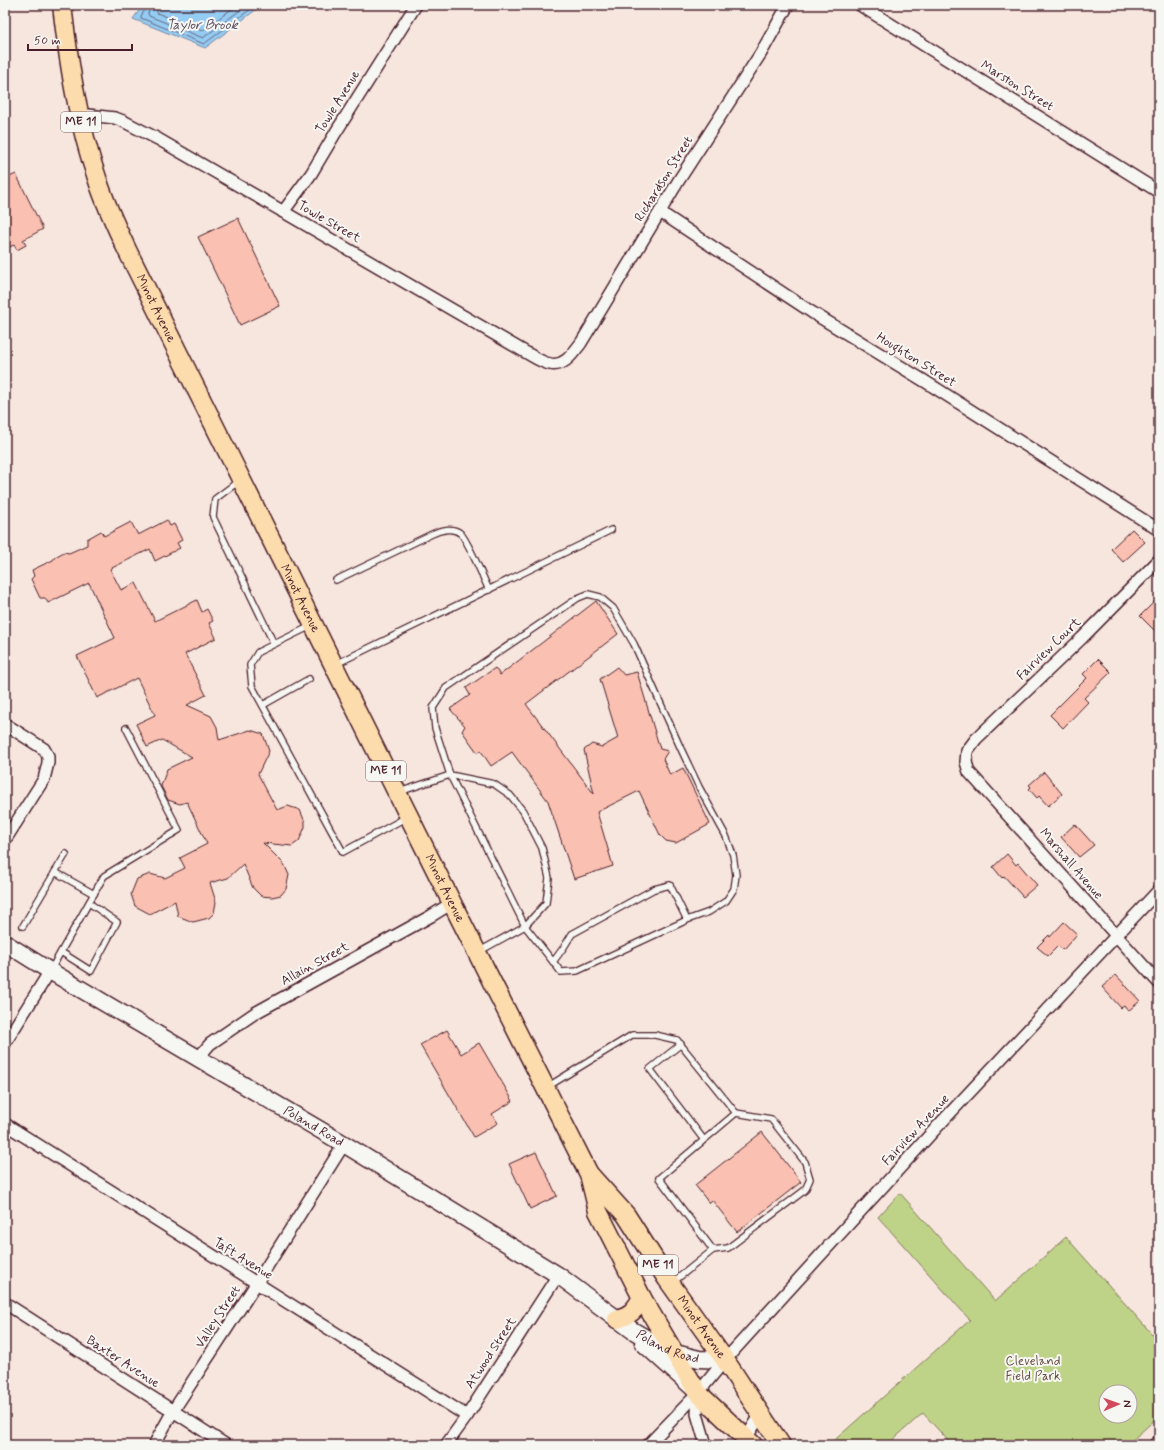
<svg xmlns="http://www.w3.org/2000/svg" width="1164" height="1450" viewBox="0 0 1164 1450" font-family="Mynerve,sans-serif">
<rect width="100%" height="100%" fill="#f7e6de"/>
<filter id="ink" filterUnits="userSpaceOnUse"><feTurbulence type="fractalNoise" baseFrequency=".025" numOctaves="2"/><feDisplacementMap in="SourceGraphic" scale="8" xChannelSelector="R" yChannelSelector="G"/><feConvolveMatrix kernelMatrix="1 2 1 2 8 2 1 2 1" color-interpolation-filters="sRGB"/></filter>
<g filter="url(#ink)">
<path fill="#bed388" stroke="#84795a" fill-rule="evenodd" d="M900 1193 995 1301 1066 1237 1159 1342V1416L1127 1445H952L923 1413 887 1445H829L970 1320 878 1217ZM1106 1392H1130V1416H1106Z"/>
<path fill="#94ccf3" stroke="#7687a3" d="M143 5H261V6L205 48 133 19Z"/>
<g fill="none" stroke-linecap="round" stroke-linejoin="round">
<g stroke="#68647b" stroke-width="1">
<path d="M146 5V8L141 16V18L204 44 256 5"/>
<path d="M151 5 148 14 149 16 203 38 247 5"/>
<path d="M157 5V13L202 31 237 5"/>
</g>
</g>
<g fill="#fac0b1" stroke="#4a1f2b">
<path d="M16 174 43 229 23 240 26 245 17 250 14 245 5 249V179Z"/>
<path d="M238 218 280 306 240 325 198 237Z"/>
<path d="M167 520 170 526 174 524 182 540 177 543 180 548 155 561 150 549 110 569 121 590 136 583 155 621 197 600 202 612 207 609 213 621 209 623 216 638 185 654 206 695 187 705 211 716 217 727 219 740 250 730 263 734 269 751 258 774 277 810 288 806 300 810 305 822V827L299 841 292 846 263 843 284 864 289 875 286 889 281 895 272 897 261 896 253 888 243 864 228 878 210 883 216 902 214 913 209 918 193 922 178 916 175 901 150 914 135 906 131 894 137 879 150 874 165 878 185 868 180 858 207 844 187 802 180 804 168 800 161 786 167 769 192 757 162 740 147 747 136 724 155 715 137 678 97 698 77 656 115 638 89 583 48 603 45 598H40L31 579 34 576 32 570 53 560 55 557 64 552 69 553 87 545V539L101 531 104 536 131 522 138 535Z"/>
<path d="M1132 529 1145 542 1123 562 1111 549Z"/>
<path d="M1159 597V635L1140 616Z"/>
<path d="M596 601 618 634 526 704 594 794 584 750 592 744 602 747 618 738 600 679 617 667 624 675 637 672 660 749 668 751 663 759 670 775 683 768 710 824 676 843 666 841 660 835 639 791 597 812 613 866 574 879 548 801 512 752 491 766 481 751 477 752 462 731 465 726 450 709 470 695 466 688 495 668 500 675Z"/>
<path d="M1098 659 1111 672 1084 698 1088 702 1063 728 1050 715 1087 678 1083 674Z"/>
<path d="M1044 772 1062 794 1048 806 1039 796 1037 798 1029 789 1031 787 1029 785Z"/>
<path d="M1075 824 1094 845 1079 857 1061 837Z"/>
<path d="M1007 854 1016 865 1018 863 1037 885 1023 897 1004 876 1002 878 993 867Z"/>
<path d="M1064 922 1077 934 1063 950 1058 946 1048 956 1037 947 1049 935 1050 937Z"/>
<path d="M1116 975 1140 1001 1128 1011 1124 1006 1121 1008 1102 987Z"/>
<path d="M447 1030 461 1054 479 1043 513 1101 492 1114 498 1123 474 1137 420 1045Z"/>
<path d="M762 1132 801 1182 737 1232 712 1200 709 1203 695 1185Z"/>
<path d="M536 1152 557 1196 530 1209 509 1164Z"/>
</g>
<g fill="none" stroke-linecap="round" stroke-linejoin="round">
<defs>
<g id="lane">
<path d="M239 481 215 499 213 517 274 644"/>
<path d="M336 580 432 534C440 530 452 527 460 533 467 538 484 580 489 590"/>
<path d="M311 626 258 652 250 665 252 686 343 852 407 817"/>
<path d="M336 664 611 530"/>
<path d="M263 705 309 679"/>
<path d="M399 792 450 775 494 784 510 795 523 811 542 848 549 878 546 903 525 926 478 952"/>
<path d="M55 872 66 854"/>
<path d="M23 926 55 872 94 894"/>
<path d="M61 952 91 971 117 922 89 903"/>
<path d="M553 962 564 947 572 934 654 889 670 885 687 920 577 971 561 972 525 926 450 775 435 728 433 708 446 688 578 598 588 594 600 597 613 608 634 644 681 749 699 787 726 836 733 855 736 875 734 889 726 901 709 912 687 920"/>
<path d="M50 971 104 876 179 830 126 728"/>
<path d="M681 1044 650 1069 704 1140"/>
<path d="M547 1087 632 1035H655L677 1040 736 1113 771 1119 805 1162 810 1179 805 1190 728 1248 713 1250"/>
<path d="M672 1283 713 1250 659 1178 736 1113"/>
</g>
<g id="street">
<path d="M860 5 1159 192"/>
<path d="M79 114 115 118 123 121 158 139 532 356C537 359 544 363 550 364 565 367 573 353 581 343L679 180 761 53 788 5"/>
<path d="M283 212 311 174 336 132 416 5"/>
<path d="M660 212 813 313 926 382 1159 530"/>
<path d="M1159 560 1082 638 976 739 967 751 966 762 969 772 1159 983"/>
<path d="M5 724 44 749 48 756V763L44 779 5 840"/>
<path d="M5 1043 50 971"/>
<path d="M198 1058 210 1044 255 1013 431 916 452 903"/>
<path d="M5 1124 467 1416"/>
<path d="M5 1303 226 1445"/>
<path d="M698 1393 697 1414 706 1445"/>
<path d="M743 1443 761 1414"/>
<path d="M154 1445 173 1411 256 1284 344 1144"/>
<path d="M446 1445 467 1416 558 1275"/>
<path d="M648 1445 698 1393 725 1360 938 1126 1159 890"/>
<path d="M1155 1445 1159 1441"/>
</g>
<g id="secondary">
<path id="s1" d="M5 943 50 971 344 1144 558 1275 632 1330 656 1344 675 1353 699 1359 725 1360"/>
<path d="M643 1343 693 1388"/>
</g>
<g id="primary">
<path id="s2" d="M62 5C69 65 78 124 98 181 106 206 117 229 128 252L452 903 589 1174 598 1211 642 1298 698 1393 753 1445"/>
<path id="s3" d="M590 1175 626 1215 667 1279 725 1360 781 1445"/>
<path d="M617 1319C631 1315 634 1311 642 1298"/>
</g>
</defs>
<use href="#lane" stroke="#4a1f2b" stroke-width="8"/>
<use href="#street" stroke="#4a1f2b" stroke-width="14"/>
<use href="#secondary" stroke="#4a1f2b" stroke-width="19"/>
<use href="#primary" stroke="#4a1f2b" stroke-width="21"/>
<use href="#lane" stroke="#f6f6f2" stroke-width="5.5"/>
<use href="#street" stroke="#f6f6f2" stroke-width="11"/>
<use href="#secondary" stroke="#f6f6f2" stroke-width="16"/>
<use href="#primary" stroke="#fcdcac" stroke-width="18"/>
</g>
</g>
<g text-anchor="middle" dominant-baseline="central" stroke-width="4" stroke-linejoin="round" paint-order="stroke">
<g fill="#f6f6f2" stroke="#7e6067" stroke-width="1">
<rect x="61" y="112" width="40" height="20" rx="3"/>
<rect x="366" y="761" width="40" height="20" rx="3"/>
<rect x="638" y="1255" width="40" height="20" rx="3"/>
</g>
<g font-size="12" font-weight="bold" fill="#4a1f2b">
<text x="81" y="122">ME 11</text>
<text x="386" y="771">ME 11</text>
<text x="658" y="1265">ME 11</text>
</g>
<g font-size="13" fill="#4a1f2b" stroke="#f6f6f2">
<text transform="translate(1017 86) rotate(32)">Marston Street</text>
<text transform="translate(338 102) rotate(-58)">Towle Avenue</text>
<text transform="translate(664 179) rotate(-58)">Richardson Street</text>
<text transform="translate(329 222) rotate(30)">Towle Street</text>
<text stroke="none"><textPath href="#s2" startOffset="320">Minot Avenue</textPath></text>
<text transform="translate(916 360) rotate(32)">Houghton Street</text>
<text stroke="none"><textPath href="#s2" startOffset="644">Minot Avenue</textPath></text>
<text transform="translate(1049 649) rotate(-44)">Fairview Court</text>
<text transform="translate(1071 864) rotate(49)">Marshall Avenue</text>
<text stroke="none"><textPath href="#s2" startOffset="968">Minot Avenue</textPath></text>
<text transform="translate(315 964) rotate(-29)">Allain Street</text>
<text stroke="none"><textPath href="#s1" startOffset="359">Poland Road</textPath></text>
<text transform="translate(916 1130) rotate(-47)">Fairview Avenue</text>
<text transform="translate(243 1259) rotate(32)">Taft Avenue</text>
<text transform="translate(218 1317) rotate(-57)">Valley Street</text>
<text stroke="none"><textPath href="#s3" startOffset="189">Minot Avenue</textPath></text>
<text stroke="none"><textPath href="#s1" startOffset="777">Poland Road</textPath></text>
<text transform="translate(491 1353) rotate(-57)">Atwood Street</text>
<text transform="translate(123 1362) rotate(33)">Baxter Avenue</text>
</g>
<g font-size="13" fill="#674c42" stroke="#f6f6f2">
<text x="1033" y="1361">Cleveland<tspan x="1033" dy="15">Field Park</tspan></text>
</g>
<g font-size="14" font-style="italic" fill="#605367" stroke="#f6f6f2">
<text x="202" y="25">Taylor Brook</text>
</g>
</g>
<rect width="1164" height="1450" fill="none" stroke="#f6f6f2" stroke-width="20"/>
<rect x="10" y="10" width="1144" height="1430" fill="none" stroke="#4a1f2b" stroke-width="1.5" filter="url(#ink)"/>
<g transform="translate(1118 1404) rotate(88)"><circle r="19" fill="#f6f6f2" stroke="#b1a0a2"/>
<path d="M0-3L7 15L0 10L-7 15Z" fill="#d1495b"/>
<text y="-6" font-size="11" font-weight="bold" text-anchor="middle" fill="#4a1f2b">N</text>
</g>
<path d="M28 44v6h104v-6" fill="none" stroke="#4a1f2b" stroke-width="2"/>
<text x="34" y="44" font-size="12" fill="#4a1f2b" stroke="#f6f6f2" stroke-width="3" paint-order="stroke">50 m</text>
</svg>
